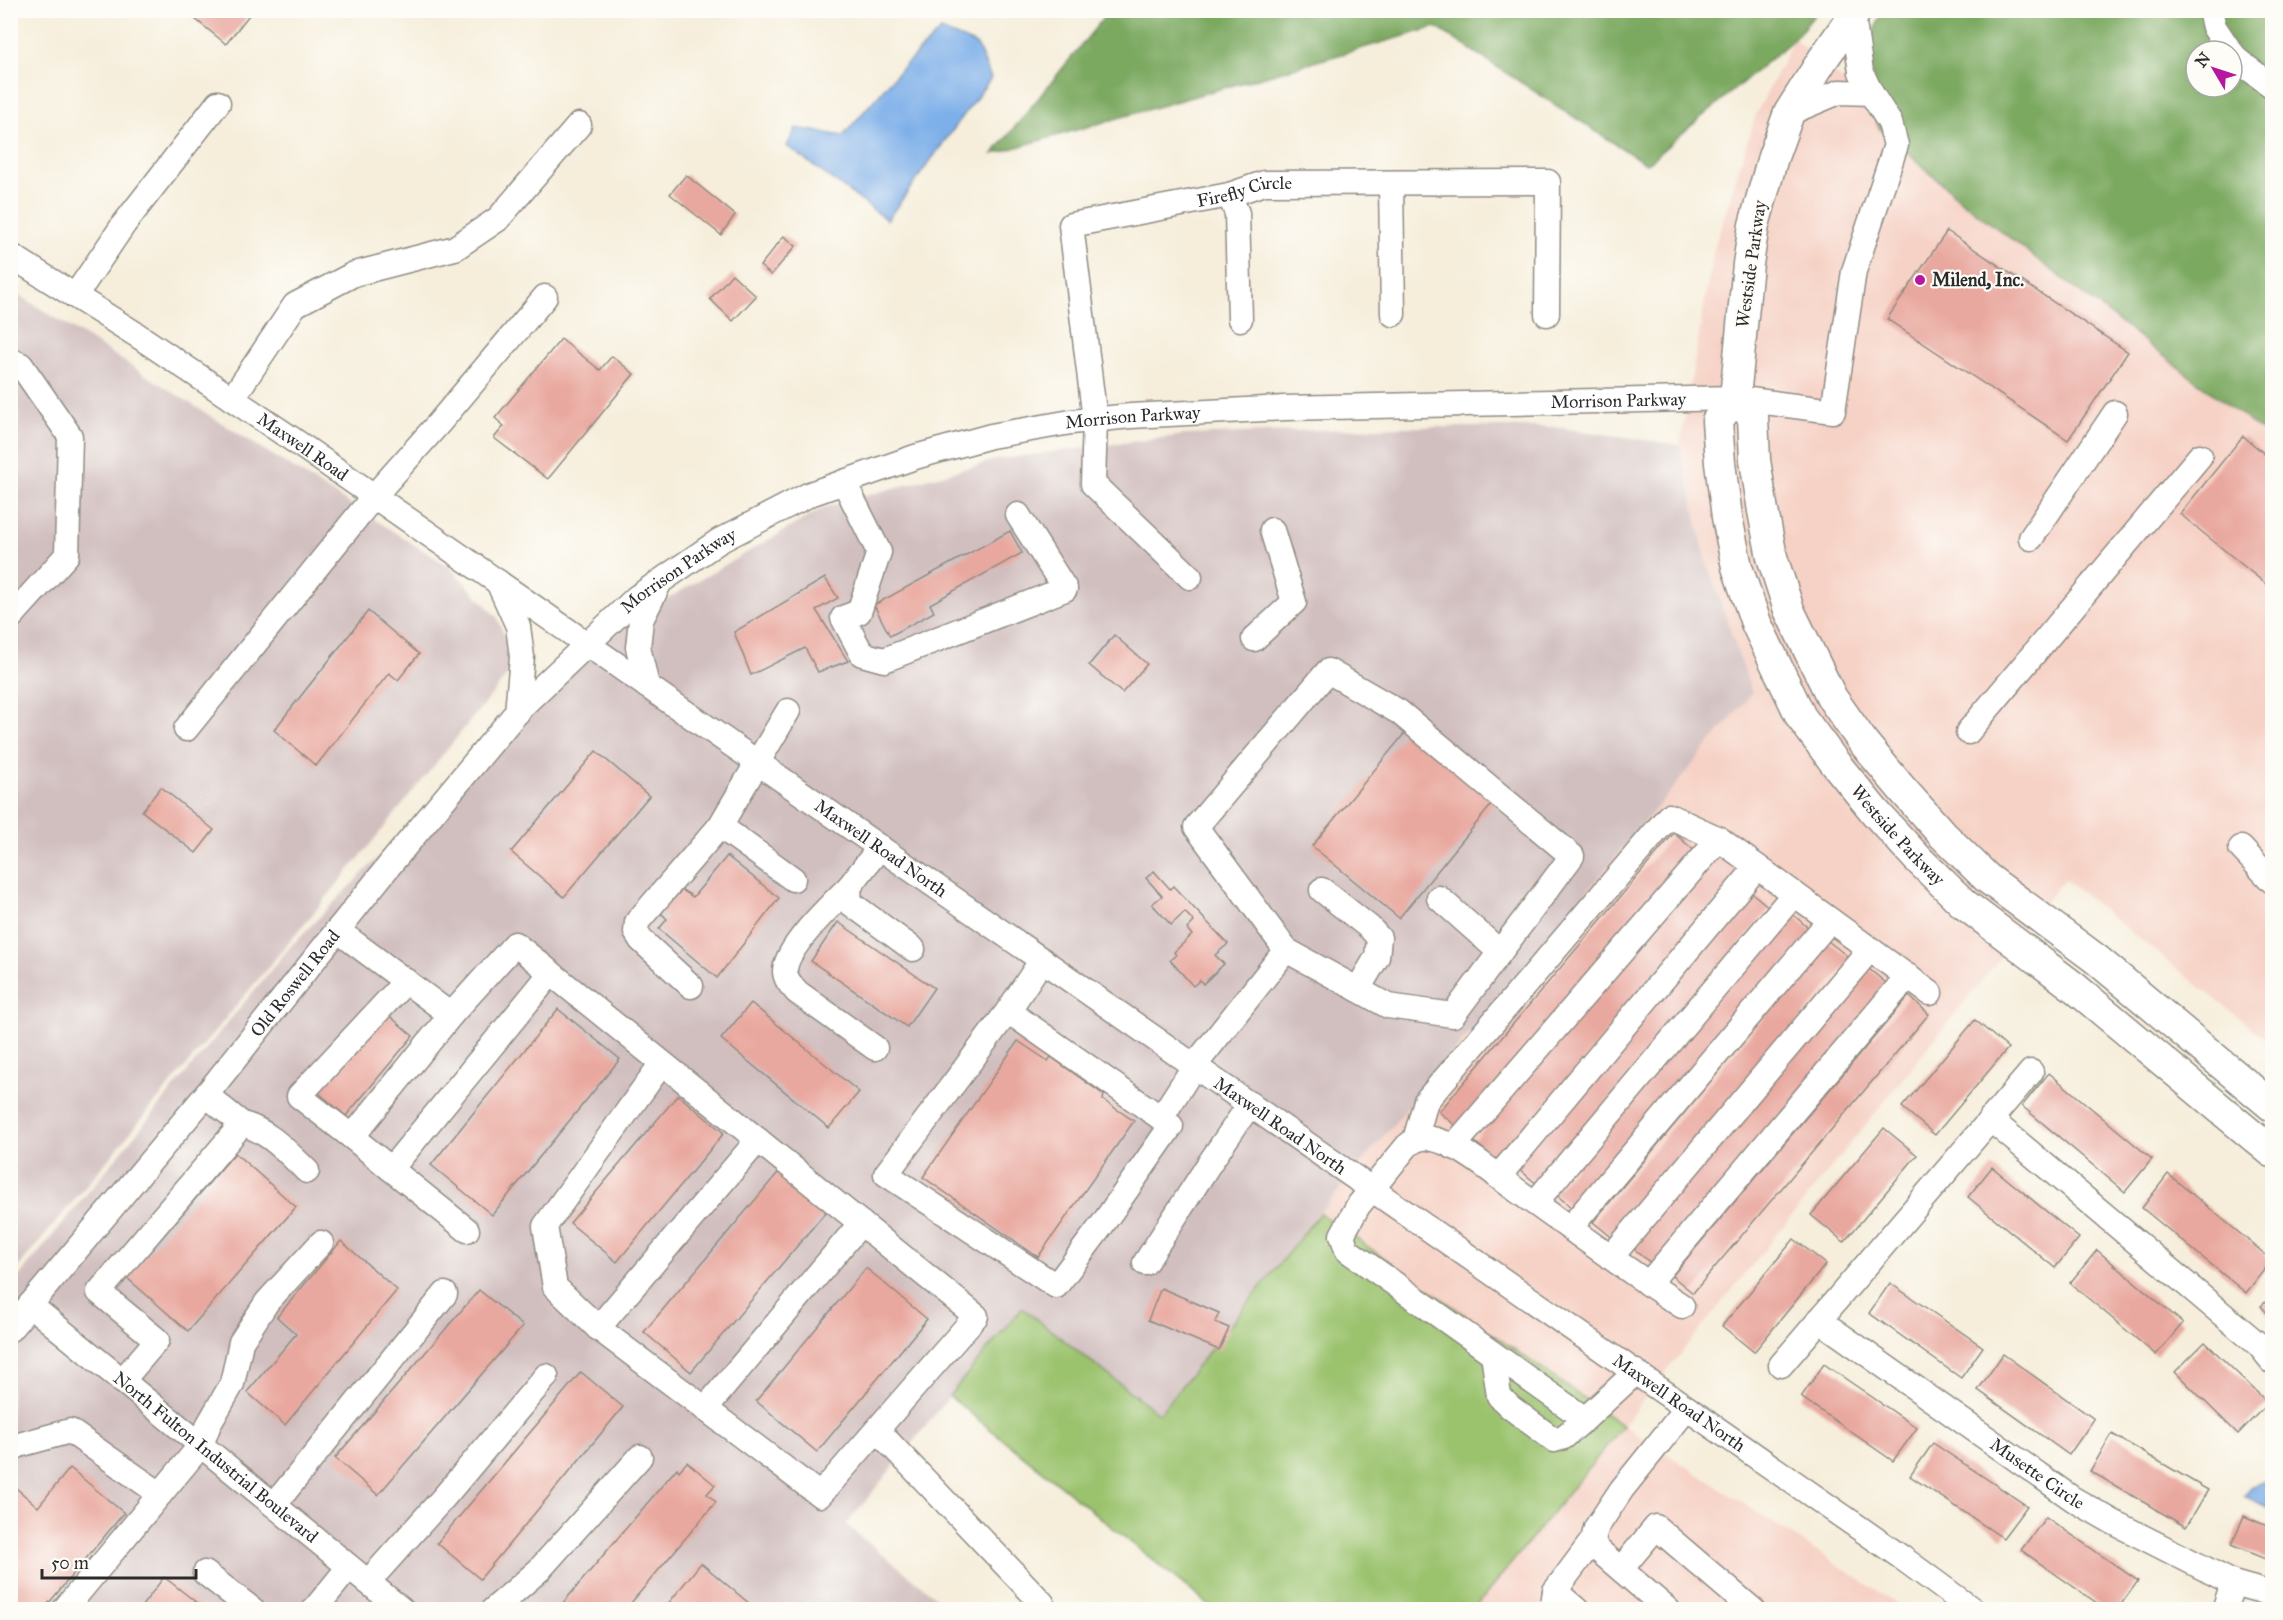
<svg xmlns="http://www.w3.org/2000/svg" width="2283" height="1620" viewBox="0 0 2283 1620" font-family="'IM FELL Great Primer',serif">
<rect width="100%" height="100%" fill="#fdfcf7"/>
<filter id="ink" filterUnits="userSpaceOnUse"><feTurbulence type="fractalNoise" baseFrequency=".0167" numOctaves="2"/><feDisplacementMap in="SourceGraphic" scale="12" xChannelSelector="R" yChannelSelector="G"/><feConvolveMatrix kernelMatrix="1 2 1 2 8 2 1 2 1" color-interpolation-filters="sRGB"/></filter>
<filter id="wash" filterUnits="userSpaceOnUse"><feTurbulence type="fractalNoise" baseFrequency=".008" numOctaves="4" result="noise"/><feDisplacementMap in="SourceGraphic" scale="24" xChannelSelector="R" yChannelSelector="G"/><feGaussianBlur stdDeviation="1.35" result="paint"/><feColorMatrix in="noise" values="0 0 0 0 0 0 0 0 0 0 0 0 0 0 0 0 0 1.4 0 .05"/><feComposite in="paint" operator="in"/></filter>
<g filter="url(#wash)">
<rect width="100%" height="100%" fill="#f6eedb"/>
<path fill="#f6d1c5" d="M1794 39 1835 74 2272 420V1044L2064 879 1623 1425 1905 1609H1474L1622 1426 1320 1213 1752 693 1706 560 1680 445 1714 248 1756 114Z"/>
<g fill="#d1bfbf">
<path d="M11 290 451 568 497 617 512 656 509 673 360 857 11 1276Z"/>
<path d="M1402 427H1555L1680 445 1706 560 1752 693 1320 1213 1158 1415 1021 1308 846 1525 951 1609 11 1610V1286L289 948 588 645 825 507 1000 459 1184 435Z"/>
</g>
<path fill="#9bc36e" stroke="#63774c" stroke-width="1.5" d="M1320 1213 1623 1426 1474 1609 1215 1610 949 1396 1022 1308 1159 1414Z"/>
<g fill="#7ca961" stroke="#546a46" stroke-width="1.5" fill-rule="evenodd">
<path d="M1109 11V10L1818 11 1794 39 1646 164 1436 27 993 154Z"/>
<path d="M1885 11H2272V439L1964 203 1879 128 1857 73 1880 16ZM2196 51H2232V87H2196Z"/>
</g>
<g fill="#7dafe9" stroke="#546d8a" stroke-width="1.5">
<path d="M941 30 977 45 991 78 887 220 787 146 796 128 843 136 900 70Z"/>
<path d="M2262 1481 2272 1483V1509L2244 1496 2252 1487Z"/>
</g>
<g id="blocks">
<g fill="#e9a89f">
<path d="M184 10H253L226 44Z"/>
<path d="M686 175 735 215 721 235 670 194Z"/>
<path d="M1947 231 2128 352 2068 440 1887 319Z"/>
<path d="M784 236 796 246 771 275 760 266Z"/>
<path d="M732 274 756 296 733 321 710 299Z"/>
<path d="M561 339 600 370 612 356 634 374 548 479 494 438 504 426 495 418Z"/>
<path d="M2243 436 2272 460V589L2180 514Z"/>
<path d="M1010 531 1022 553 930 604 934 612 890 636 874 605Z"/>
<path d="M825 578 838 598 816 610 848 661 818 672 805 648 751 675 734 632Z"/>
<path d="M368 611 419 654 398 680 389 673 316 766 274 730Z"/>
<path d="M1114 635 1147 664 1122 693 1089 665Z"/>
<path d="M1409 728 1497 798 1399 918 1312 846Z"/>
<path d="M596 751 649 796 564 897 511 852Z"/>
<path d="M161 787 214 830 196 853 142 811Z"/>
<path d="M1674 833 1696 852 1461 1130 1439 1112Z"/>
<path d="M1720 853 1742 871 1499 1162 1474 1141Z"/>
<path d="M727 856 779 898 717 978 659 929 667 919 660 912 682 890 693 897Z"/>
<path d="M1154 871 1170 889 1173 886 1228 944 1215 955 1224 964 1203 984 1200 980 1193 986 1170 960 1176 955 1174 952 1192 935 1187 929 1194 922 1185 912 1171 925 1152 904 1162 896 1146 878Z"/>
<path d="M1746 888 1770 908 1538 1185 1514 1165Z"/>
<path d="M1790 912 1812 931 1577 1212 1554 1193Z"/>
<path d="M838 922 934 988 907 1027 811 961Z"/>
<path d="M1828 941 1851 959 1615 1240 1593 1222Z"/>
<path d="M1869 969 1891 987 1654 1266 1632 1247Z"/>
<path d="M1909 996 1929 1014 1693 1293 1672 1276Z"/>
<path d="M751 1003 859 1092 829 1128 721 1039Z"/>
<path d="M558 1009 620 1059 492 1215 431 1165Z"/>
<path d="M386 1013 413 1036 346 1116 319 1093Z"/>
<path d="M1975 1020 2008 1048 1935 1135 1902 1107Z"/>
<path d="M1018 1041 1048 1061 1051 1057 1104 1095 1103 1100 1134 1121 1038 1257 923 1177Z"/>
<path d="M2049 1073 2152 1159 2125 1192 2022 1106Z"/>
<path d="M678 1095 724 1133 617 1262 570 1223Z"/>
<path d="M1884 1128 1917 1155 1844 1242 1811 1215Z"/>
<path d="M235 1153 296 1207 188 1331 127 1278Z"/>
<path d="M1992 1167 2079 1238 2055 1268 1968 1197Z"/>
<path d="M782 1168 829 1208 691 1372 644 1332Z"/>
<path d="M2168 1174 2272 1260 2246 1293 2142 1208Z"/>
<path d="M1794 1239 1826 1264 1754 1352 1722 1326Z"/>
<path d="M341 1241 397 1290 285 1425 247 1392 296 1334 277 1317Z"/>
<path d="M2097 1250 2183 1323 2156 1355 2070 1283Z"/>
<path d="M866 1268 927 1319 817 1452 756 1401Z"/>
<path d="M1890 1283 1983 1347 1961 1378 1869 1313Z"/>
<path d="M1161 1288 1219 1313 1215 1322 1229 1328 1219 1350 1148 1320Z"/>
<path d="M479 1290 523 1326 378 1495 335 1458Z"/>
<path d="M2272 1296V1319L2261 1306Z"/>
<path d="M2205 1342 2268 1403 2238 1434 2175 1372Z"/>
<path d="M2003 1354 2094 1419 2069 1455 1978 1390Z"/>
<path d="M1824 1364 1917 1428 1893 1461 1801 1397Z"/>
<path d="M581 1372 623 1407 480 1579 437 1543Z"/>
<path d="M2112 1434 2208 1490 2186 1527 2090 1471Z"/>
<path d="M1933 1443 2027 1506 2003 1538 1910 1476Z"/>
<path d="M687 1462 715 1485 707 1494 716 1502 625 1610H557L677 1468 679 1471Z"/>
<path d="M70 1468 124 1513 43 1610H10V1495L16 1488 38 1507Z"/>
<path d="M2244 1516 2272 1528V1549L2268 1560 2231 1545Z"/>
<path d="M2046 1517 2138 1581 2117 1610H2107L2021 1550Z"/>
<path d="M701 1563 757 1610H663Z"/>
<path d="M164 1577 206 1610H145L141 1607Z"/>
</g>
</g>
</g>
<g filter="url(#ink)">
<use href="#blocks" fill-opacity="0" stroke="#908c83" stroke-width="1.5"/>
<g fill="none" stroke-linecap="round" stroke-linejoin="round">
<defs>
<g id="minor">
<path d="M2210 10 2214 27 2230 51"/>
<path d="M2232 53 2236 59 2272 86"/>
<path d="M1789 113 1839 92 1871 93"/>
<path d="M1391 183 1393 314"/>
<path d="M1229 195 1237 213 1240 319"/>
<path id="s1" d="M10 255 137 335 289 437 1901 1557 1973 1610"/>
<path d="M75 296 124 224 218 103"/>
<path d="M10 360 21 365 70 436 67 555 10 618"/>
<path d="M232 399 295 305 354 274 455 248 498 219 579 125"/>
<path d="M844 482 879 552 859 612 843 618 862 654 884 660 1065 589 1018 515"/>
<path d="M2031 538 2115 413"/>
<path id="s2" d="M1190 577 1093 484 1095 420 1071 225 1229 195 1264 183 1548 182 1547 314"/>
<path d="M498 582 518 626 522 657 517 713"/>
<path d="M1254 639 1294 602 1272 530"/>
<path d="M647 686 638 647 641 620 658 586"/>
<path d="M186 729 374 496 439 423 545 297"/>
<path d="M1968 732 2200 456"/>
<path d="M720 826 793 879"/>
<path d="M880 847 849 887 850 903 913 949"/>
<path d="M2241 848 2272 881"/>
<path d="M849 887C833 903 784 949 785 972 786 981 792 986 797 992L875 1048"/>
<path d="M1322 890 1370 928 1379 938 1377 957 1358 989"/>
<path d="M1439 898 1500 952"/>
<path d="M337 930 451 1015 515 944 976 1316 820 1495 598 1328 555 1287 545 1226 662 1063"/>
<path d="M691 986 641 940 636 932 637 922 720 826 788 711"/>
<path d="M1008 1011 1042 960"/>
<path d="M451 1015 352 1137 391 1169 551 973"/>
<path d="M1161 1118 1008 1011 886 1174 1056 1286 1102 1225 1171 1126 1161 1118 1195 1065 1286 950 1196 827 1328 671 1399 712 1572 856 1453 1015 1388 1006 1286 950"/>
<path d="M1990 1119 2259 1345 2272 1361"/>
<path d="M242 1124C268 1130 288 1153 307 1171"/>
<path d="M352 1137 299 1096 406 981"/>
<path d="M1415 1140 1426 1101 1669 816 1719 839"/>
<path d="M1453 1147 1719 839 1930 993"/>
<path d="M391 1169 467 1230"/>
<path d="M1498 1177 1757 867"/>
<path d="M1535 1203 1794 894"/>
<path d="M1570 1228 1830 920"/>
<path d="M1611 1257 1870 949"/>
<path d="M1145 1263 1211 1161 1250 1104"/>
<path d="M1648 1284 1908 976"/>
<path id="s3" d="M30 1305 402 1610"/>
<path id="s4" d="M1819 1320 2073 1499 2113 1522 2233 1583 2272 1594"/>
<path d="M598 1328 758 1140"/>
<path id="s5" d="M10 1329 206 1095 392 862 522 706 636 598 719 541 810 494 915 457 991 436 1071 422 1131 416 1285 408 1735 398 1833 411 1854 271 1896 145 1890 123 1871 93 1861 72 1853 16"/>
<path d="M1493 1354 1499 1396 1510 1407 1554 1440 1564 1437 1585 1419"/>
<path d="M1781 1365 2031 1072"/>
<path d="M1636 1372 1585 1419 1347 1250 1342 1235 1358 1206 1407 1146C1413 1141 1420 1137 1428 1138 1461 1143 1492 1173 1519 1192 1573 1230 1626 1270 1682 1306"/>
<path d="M122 1381 157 1340 99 1292 242 1124 206 1095"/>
<path d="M705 1409 861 1223"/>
<path d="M877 1430 1042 1603"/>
<path d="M10 1450 19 1445 70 1431 160 1494"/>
<path d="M274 1505 445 1294"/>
<path d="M1621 1569 1656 1527 1753 1610"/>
<path d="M205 1573 253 1610"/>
<path d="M368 1582 445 1496 546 1376"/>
<path d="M1555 1591 1577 1610"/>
<path d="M64 1610 201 1445 209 1424 232 1384 241 1342 267 1302 321 1243"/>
<path d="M314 1610 349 1567"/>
<path d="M493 1610 539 1570 640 1457"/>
<path d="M1552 1610 1555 1591 1593 1540"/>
<path d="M1668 1610 1597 1549 1593 1540 1596 1528 1622 1489 1687 1408"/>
<path d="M2224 1610 2233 1583"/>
</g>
<g id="major">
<path id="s6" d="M1857 10 1823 59 1789 113 1773 157 1754 225 1748 264 1735 398 1717 421 1720 463 1727 517 1737 567 1756 623 1801 717 1835 763 1875 812 1918 859 1964 904 2074 987 2272 1152"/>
<path d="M1735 398 1753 417 1755 460 1763 511 1772 557 1789 610 1832 698 1863 742 1902 789 1943 835 1987 878 2096 959 2272 1106"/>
</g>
</defs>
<use href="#minor" stroke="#908c83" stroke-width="27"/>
<use href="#major" stroke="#908c83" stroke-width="33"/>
<use href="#minor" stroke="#fff" stroke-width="24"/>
<use href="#major" stroke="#fff" stroke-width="30"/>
</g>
</g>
<circle fill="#b5179e" stroke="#fdfcf7" stroke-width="2" cx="1920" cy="280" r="6"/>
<g text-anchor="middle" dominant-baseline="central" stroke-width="4.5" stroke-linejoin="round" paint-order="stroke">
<g font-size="18" fill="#2b2b2b" stroke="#fdfcf7">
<text stroke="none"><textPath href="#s2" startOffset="572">Firefly Circle</textPath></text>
<text transform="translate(1751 264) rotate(-82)">Westside Parkway</text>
<text stroke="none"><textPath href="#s5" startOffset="1986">Morrison Parkway</textPath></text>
<text stroke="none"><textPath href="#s5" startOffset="1500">Morrison Parkway</textPath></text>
<text stroke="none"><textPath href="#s1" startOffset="350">Maxwell Road</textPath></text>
<text stroke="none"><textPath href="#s5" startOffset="1014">Morrison Parkway</textPath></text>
<text stroke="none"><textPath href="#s6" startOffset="908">Westside Parkway</textPath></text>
<text stroke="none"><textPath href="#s1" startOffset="1054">Maxwell Road North</textPath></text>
<text stroke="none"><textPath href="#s5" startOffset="448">Old Roswell Road</textPath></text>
<text stroke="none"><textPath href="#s1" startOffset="1540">Maxwell Road North</textPath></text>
<text stroke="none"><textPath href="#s1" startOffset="2026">Maxwell Road North</textPath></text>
<text stroke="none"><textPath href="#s3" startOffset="240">North Fulton Industrial Boulevard</textPath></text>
<text stroke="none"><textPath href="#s4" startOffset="267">Musette Circle</textPath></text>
</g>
<g font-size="18" font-weight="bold" fill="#2b2b2b" stroke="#fdfcf7" text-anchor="start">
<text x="1932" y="280">Milend, Inc.</text>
</g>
</g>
<rect width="2283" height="1620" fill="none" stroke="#fdfcf7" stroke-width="36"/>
<g transform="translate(2214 69) rotate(309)"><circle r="28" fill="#fdfcf7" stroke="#a9a8a5" stroke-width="1.5"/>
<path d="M0-4.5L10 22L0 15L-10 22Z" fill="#b5179e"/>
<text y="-9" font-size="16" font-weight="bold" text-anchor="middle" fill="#2b2b2b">N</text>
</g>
<path d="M42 1569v9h154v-9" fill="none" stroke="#2b2b2b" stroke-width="3"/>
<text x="51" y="1569" font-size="18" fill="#2b2b2b" stroke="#fdfcf7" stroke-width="4.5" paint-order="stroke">50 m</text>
</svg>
